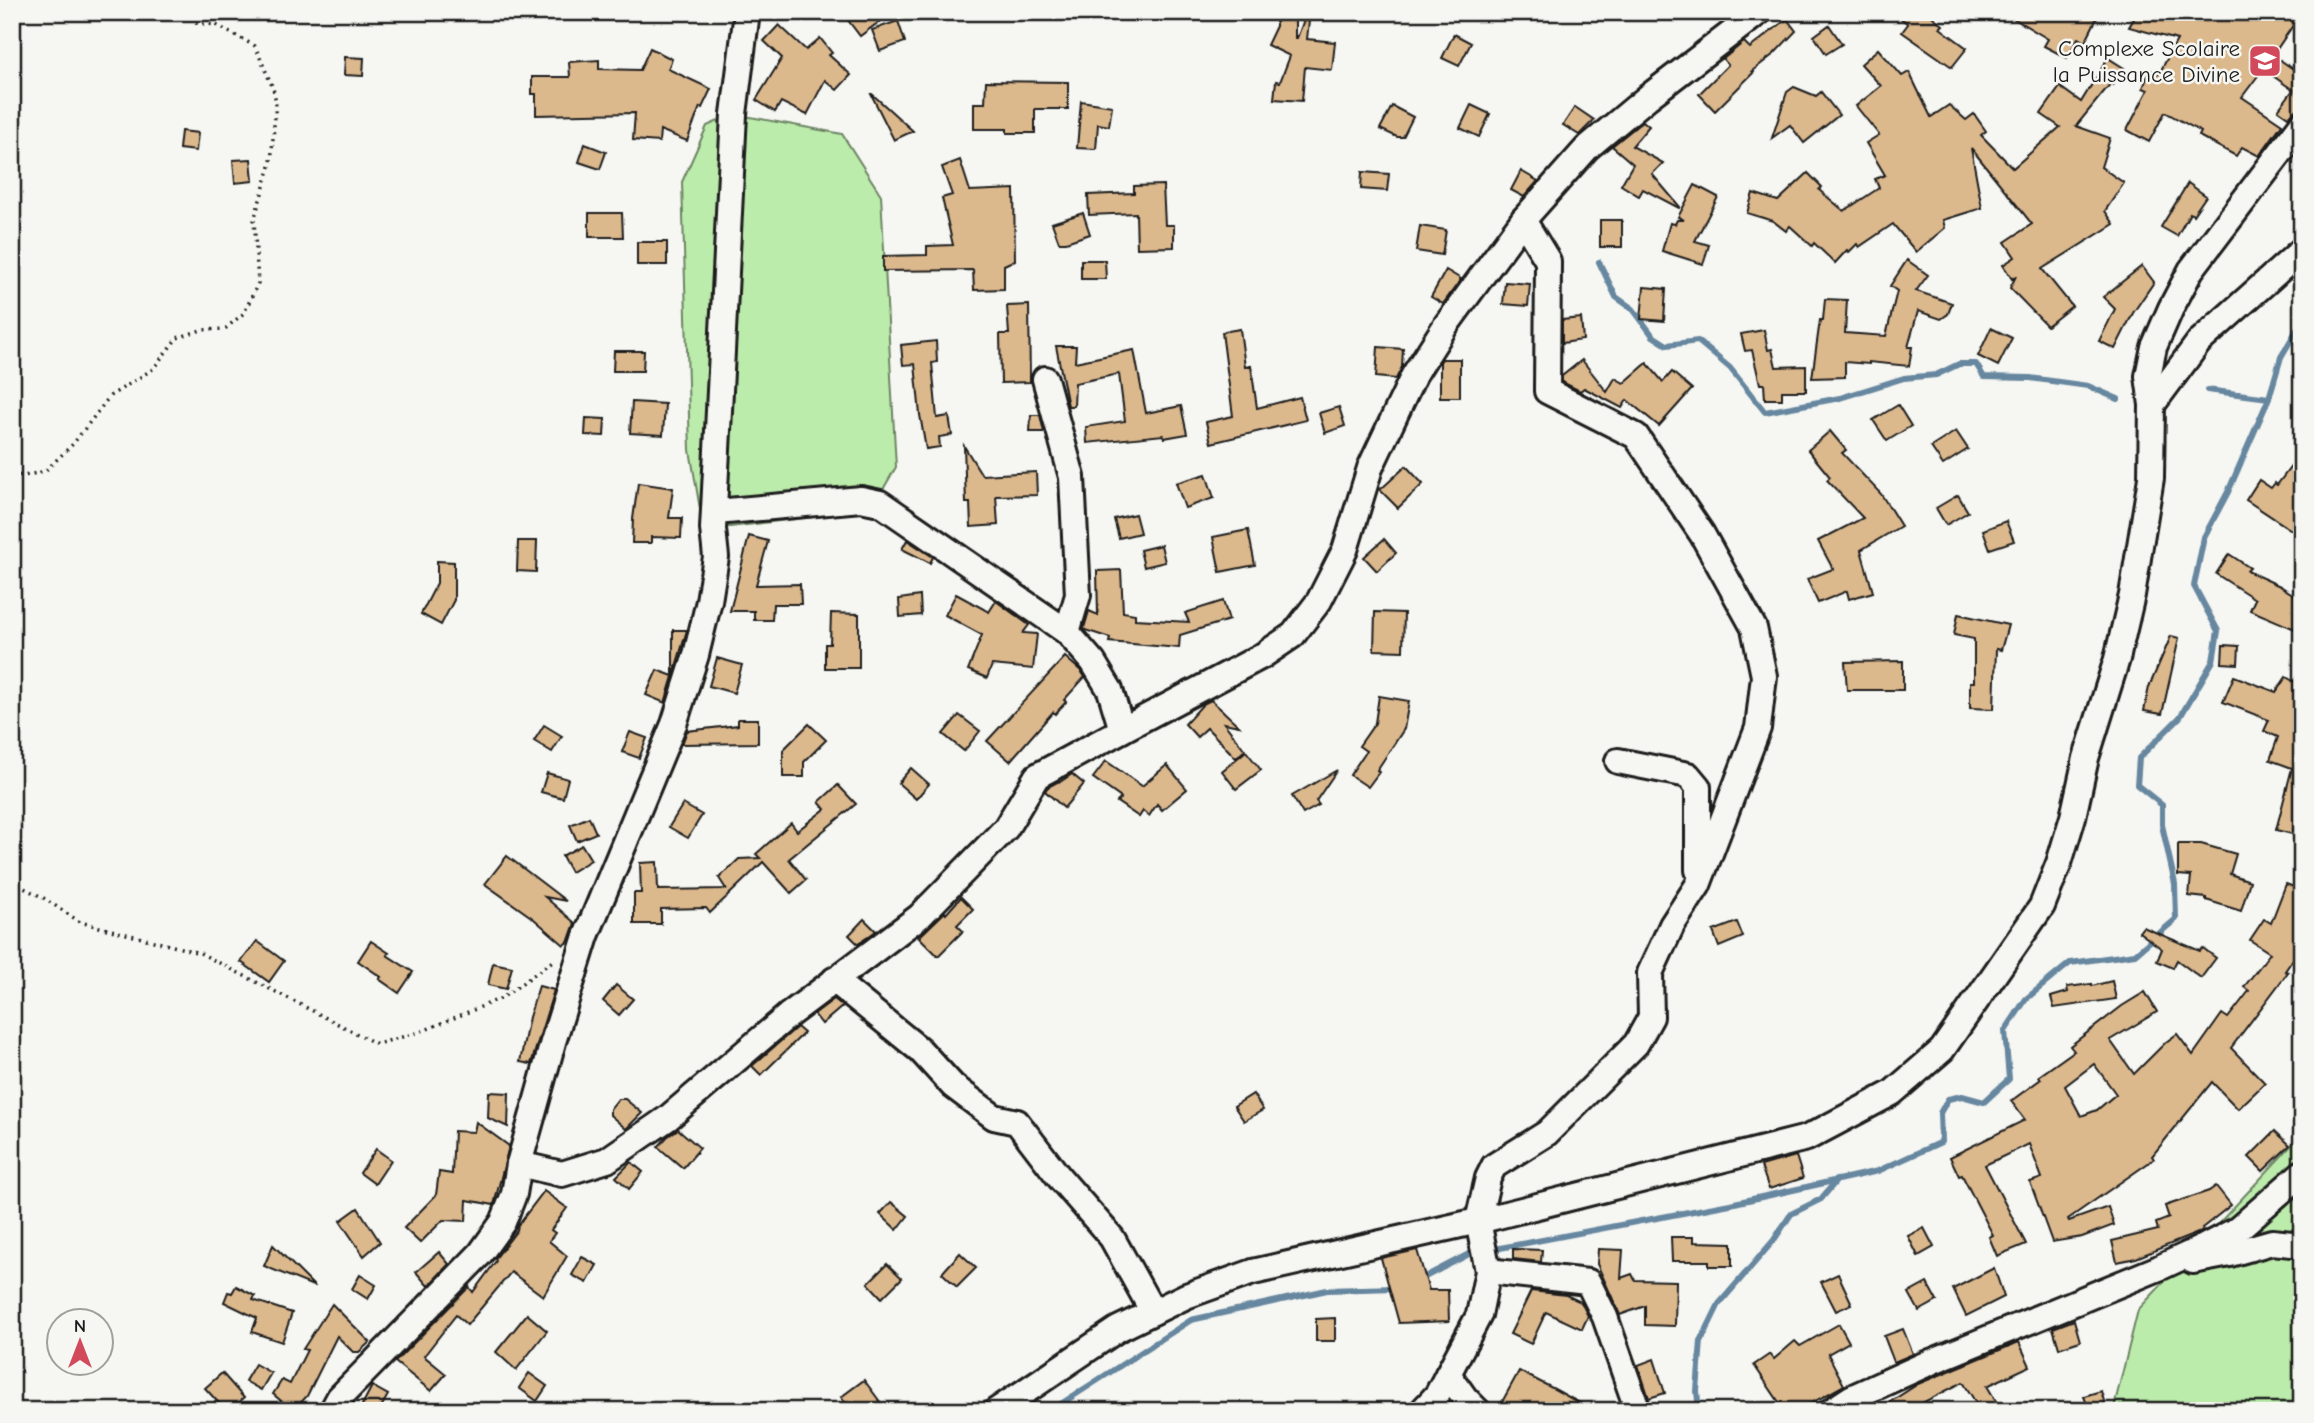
<svg xmlns="http://www.w3.org/2000/svg" width="2314" height="1423" viewBox="0 0 2314 1423" font-family="'Comic Neue',sans-serif">
<rect width="100%" height="100%" fill="#f6f6f2"/>
<filter id="ink" filterUnits="userSpaceOnUse"><feTurbulence type="fractalNoise" baseFrequency=".0143" numOctaves="2"/><feDisplacementMap in="SourceGraphic" scale="14" xChannelSelector="R" yChannelSelector="G"/><feConvolveMatrix kernelMatrix="1 2 1 2 8 2 1 2 1" color-interpolation-filters="sRGB"/></filter>
<g filter="url(#ink)">
<g fill="#bcecab" stroke="#6c8464" stroke-width="2">
<path d="M734 114 842 134 881 195 896 467 871 510 713 529 703 527 690 450 682 182 707 126Z"/>
<path d="M2302 1134V1411H2113L2138 1310Z"/>
</g>
<g fill="none" stroke-linecap="round" stroke-linejoin="round">
<g stroke="#66879f" stroke-width="6">
<path d="M1599 262 1616 297 1633 309 1653 336 1667 345 1698 341 1730 368 1765 412 1840 398 1904 378 1936 375 1959 364H1976L1984 377 2030 378 2088 386 2118 399"/>
<path d="M2207 390 2269 398"/>
<path d="M1495 1249 1730 1204 1878 1171 1941 1142 1940 1113 1948 1099 1962 1096 1984 1102 2009 1079 2005 1031 2026 999 2070 963 2135 954 2176 919 2175 884 2162 825V805L2137 785 2139 758 2180 717 2213 661 2218 631 2194 586 2204 537 2228 492 2269 398 2281 357 2302 321"/>
<path d="M1419 1280 1469 1254"/>
<path d="M1050 1411 1191 1320 1327 1290 1396 1288"/>
<path d="M1699 1411 1697 1391 1701 1341 1719 1304 1774 1240 1791 1214 1821 1199 1837 1180"/>
</g>
</g>
<g fill="#dcb88d" stroke="#1c1c1c" stroke-width="2" fill-rule="evenodd">
<path d="M855 12H871L879 22 860 36 847 19Z"/>
<path d="M1276 12H1295V38H1297L1304 20 1309 21 1307 39 1335 42 1332 70 1305 67 1302 101 1274 99 1276 81 1280 82 1290 56 1267 45 1276 26Z"/>
<path d="M1893 12H1927L1943 25 1940 28 1967 48 1952 67 1902 32 1908 24Z"/>
<path d="M2003 12H2100L2085 42 2078 38 2067 58 2044 46 2048 39Z"/>
<path d="M2138 12H2302L2273 55 2302 75V105L2288 117 2278 110 2293 90 2263 69 2242 97 2282 124 2259 156 2242 147 2236 156 2199 136 2201 132 2165 112 2149 142 2127 130 2148 90 2143 88 2150 70 2159 74 2177 40 2129 27Z"/>
<path d="M1787 19 1796 31 1774 54 1752 71 1754 72 1715 111 1699 94 1728 65 1723 59 1744 42 1750 48Z"/>
<path d="M898 21 905 42 880 51 872 30Z"/>
<path d="M779 25 806 50 820 38 832 53 829 55 851 75 837 90 825 80 807 115 781 102 775 112 756 100 782 58 764 41Z"/>
<path d="M1829 25 1842 44 1826 54 1814 36Z"/>
<path d="M1454 34 1471 43 1459 66 1442 58Z"/>
<path d="M650 48 672 59 668 69 711 89 702 108 700 107 687 141 660 130 659 142 633 140 635 113 536 115V94H532V77H570L569 62 599 60V69L640 70Z"/>
<path d="M1878 49 1902 76 1909 72 1931 117 1949 105 1966 120 1974 114 1986 131 1981 135 2013 168 2060 127 2041 114 2060 87 2081 102 2108 58 2124 68 2113 85 2111 83 2076 126 2110 138 2101 167 2124 183 2105 211 2114 224 2042 269 2072 306 2047 326 2010 288 2016 276 2012 279 2003 265 2015 257 2005 242 2032 224 1971 148 1982 208 1943 220 1945 228 1916 252 1893 224 1859 247 1857 244 1849 252 1847 250 1835 263 1814 243 1812 246 1790 226 1786 231 1773 221 1747 213 1753 193 1778 201 1808 173 1822 187 1819 190 1844 211 1879 188 1875 179 1885 175 1866 143 1879 135 1856 106 1881 86 1861 64Z"/>
<path d="M345 57 364 58 363 76 344 75Z"/>
<path d="M986 81 1068 82V109H1035V133H1007V129H974V103H985Z"/>
<path d="M1794 87 1816 96 1821 92 1839 115 1804 143 1790 125 1772 138 1787 92Z"/>
<path d="M871 94H872L913 131 894 140Z"/>
<path d="M1081 101 1112 106 1109 126 1098 124 1096 149 1077 148Z"/>
<path d="M1471 105 1490 114 1479 137 1460 128Z"/>
<path d="M1392 106 1413 117 1403 137H1397L1380 129Z"/>
<path d="M1575 107 1594 120 1579 135 1563 125Z"/>
<path d="M1643 121 1649 126 1632 146 1663 163 1652 174 1680 207 1679 208 1643 189 1639 196 1621 185 1633 164 1612 146Z"/>
<path d="M181 131 198 133 196 151 179 149Z"/>
<path d="M585 144 606 152 600 169 579 162Z"/>
<path d="M251 159 253 181 235 183 233 160Z"/>
<path d="M960 160 970 191 1014 189 1015 260 1004 265V289L974 290 973 270 883 271V256L927 255V246L953 245 942 198 952 195 942 167Z"/>
<path d="M1521 171 1538 181 1524 197 1511 190Z"/>
<path d="M1362 172 1389 174 1387 191 1361 189Z"/>
<path d="M2188 183 2206 196 2193 215 2190 213 2177 236 2161 227Z"/>
<path d="M1163 185 1165 225H1174V247L1137 248 1136 213 1089 215 1088 195 1134 193V186Z"/>
<path d="M1695 185 1718 197 1695 241 1709 245 1703 264 1662 251 1670 223 1675 224 1677 220H1684L1678 217Z"/>
<path d="M589 213H622L623 237H589Z"/>
<path d="M1083 213 1090 234 1066 242H1059L1052 223Z"/>
<rect x="1600" y="220" width="22" height="27"/>
<path d="M1420 226 1446 230 1442 255 1416 251Z"/>
<rect x="637" y="242" width="30" height="23"/>
<path d="M1081 260H1105L1106 279H1081Z"/>
<path d="M1907 260 1928 275 1916 291 1952 303 1948 314 1941 319 1918 311 1908 347H1912L1909 366 1869 362V364L1845 362V377L1812 378 1820 320H1823L1825 299 1847 300 1845 333 1886 336 1897 291 1890 286Z"/>
<path d="M2142 266 2154 282 2133 313 2115 349 2099 341 2115 309 2103 297Z"/>
<path d="M1446 270 1461 279 1443 304 1431 297Z"/>
<path d="M1505 282 1530 284 1528 306 1503 304Z"/>
<path d="M1644 287 1666 289 1664 321 1641 319Z"/>
<path d="M1029 305 1030 382 1001 383 1000 334H1009L1007 306Z"/>
<path d="M1581 318 1583 340 1562 343V320Z"/>
<path d="M1991 328 2012 338 1998 366 1978 356Z"/>
<path d="M1240 329 1245 367 1251 366 1257 408 1300 397 1306 420 1211 443 1206 422 1233 416 1222 332Z"/>
<path d="M1764 330 1768 350 1772 349 1776 367 1806 366V391H1782V399H1765L1764 384H1760L1752 350 1745 351 1741 334Z"/>
<path d="M936 341 937 362 932 363 937 418 949 416 952 435 939 437 940 447 926 449 920 415 915 364 903 365 901 345Z"/>
<path d="M1056 346H1076L1075 362 1134 350 1146 413 1181 406 1187 434 1164 438 1163 435 1087 443 1086 427 1125 421 1119 374 1075 383 1074 406H1068Z"/>
<path d="M1378 347 1403 349 1402 367 1396 379 1376 377Z"/>
<path d="M614 351H644L643 371H613Z"/>
<path d="M1442 359H1460V397H1440V362Z"/>
<path d="M1582 360 1607 392 1615 378 1624 383 1647 363 1663 382 1672 372 1692 389 1659 426 1627 400 1622 408 1584 388 1580 391 1562 382V376Z"/>
<path d="M632 402 665 404 663 435 630 433Z"/>
<path d="M1898 405 1911 426 1887 441 1873 420Z"/>
<path d="M1339 407 1345 426 1325 433 1319 413Z"/>
<path d="M1031 415H1040L1044 432H1030Z"/>
<path d="M586 418 605 419 604 436 585 435Z"/>
<path d="M1830 431 1846 450 1842 453 1881 494 1901 526 1861 550 1873 592 1849 599 1847 591 1818 603 1807 579 1833 569 1818 541 1863 518 1827 480 1830 477 1808 450Z"/>
<path d="M1956 431 1968 449 1943 465 1931 447Z"/>
<path d="M964 446 982 475 1036 472 1037 495 996 496 998 525 971 527 970 503H966Z"/>
<path d="M2302 452V537L2246 500 2259 480 2271 488 2275 483 2277 485Z"/>
<path d="M1406 466 1423 484 1398 508 1380 490Z"/>
<path d="M1206 474 1214 498 1185 508 1176 483Z"/>
<path d="M638 483 673 488 669 518H682L681 538 651 537V543H632L633 519Z"/>
<path d="M1958 495 1968 512 1946 525 1936 508Z"/>
<path d="M1135 514 1140 533 1119 538 1114 519Z"/>
<path d="M2006 521 2014 541 1990 549 1983 530Z"/>
<path d="M1248 530 1255 565 1220 572 1213 537Z"/>
<path d="M749 536 768 541 756 585 800 584 801 604H773L772 620H754V611H730Z"/>
<path d="M1384 539 1396 553 1377 571 1364 557Z"/>
<path d="M907 540 933 557 930 563 902 549Z"/>
<path d="M518 541H537L536 572 517 571Z"/>
<path d="M1161 545 1165 562 1144 567 1140 550Z"/>
<path d="M2229 554 2250 568 2247 571 2280 586 2302 600V632L2250 610 2255 599 2216 574Z"/>
<path d="M437 561 454 562V600L441 625 421 614 437 583Z"/>
<path d="M1121 570 1123 612 1135 614V619L1189 622 1185 613 1223 601 1229 620 1180 635 1179 648 1109 642 1110 638 1085 630 1084 628 1089 611 1098 615 1097 571Z"/>
<path d="M956 594 989 612 996 601 1029 625 1023 633 1037 634 1033 669 992 665 987 678 968 670 982 635 945 615Z"/>
<path d="M920 596 921 615 900 617 899 599Z"/>
<path d="M1375 612 1404 613 1403 651 1374 650Z"/>
<path d="M831 613 859 614V668H825V644H830Z"/>
<path d="M1958 614 2008 625 2001 650 1996 649 1994 709 1970 708V682H1974V639L1954 635Z"/>
<path d="M673 630H687L665 703 646 695 657 670 673 676Z"/>
<path d="M2171 636 2179 638 2162 714 2144 711 2149 687Z"/>
<path d="M2223 645 2239 646 2238 664 2222 663Z"/>
<path d="M1065 657 1081 671 1085 677 1064 700 1066 702 1055 714 1053 712 1010 761 987 741Z"/>
<path d="M717 658 742 665 734 693 709 686Z"/>
<path d="M1903 661V690H1847L1845 662Z"/>
<path d="M2234 676 2276 692 2286 677 2302 686V801L2292 834 2276 830 2292 768 2270 760 2278 737 2264 731 2269 720 2223 702Z"/>
<path d="M1379 696 1409 701 1404 729 1377 770 1379 772 1368 787 1350 775 1366 751 1359 746 1375 723Z"/>
<path d="M1211 700 1239 726 1224 723 1245 750 1236 758 1207 728 1197 737 1185 724 1203 704Z"/>
<path d="M959 715 980 731 964 751 943 734Z"/>
<path d="M738 719H758V743L682 744 687 731 738 725Z"/>
<path d="M809 724 826 740 804 762V777H783V750Z"/>
<path d="M544 725 562 736 552 752 534 741Z"/>
<path d="M630 732 647 738 639 758 622 752Z"/>
<path d="M1246 751 1261 770 1236 789 1222 771Z"/>
<path d="M1106 761 1142 786 1167 765 1187 789 1162 810 1157 804 1149 816 1143 811 1139 817 1117 802 1121 798 1093 778Z"/>
<path d="M911 768 929 784 916 799 898 783Z"/>
<path d="M1337 770 1316 801 1319 805 1303 814 1292 796Z"/>
<path d="M547 773 568 779 563 798 541 792Z"/>
<path d="M1072 774 1084 784 1064 808 1045 791 1048 787 1059 781 1060 782Z"/>
<path d="M838 785 856 804 789 859 806 880 791 893 763 862 710 913 706 908 661 909V924H634V893H641L640 863 657 862 658 890 726 889 719 878 739 859 760 858 756 854 791 823 797 831 825 809 819 802Z"/>
<path d="M683 804 702 815 688 838 669 827Z"/>
<path d="M589 817 596 833 577 841 570 825Z"/>
<path d="M2178 844H2201L2236 854 2230 874 2250 881 2241 911 2206 900V898L2189 896 2191 876 2178 875Z"/>
<path d="M582 845 591 860 571 872 562 856Z"/>
<path d="M507 856 566 901 545 897 575 923 569 940 564 945 534 919 485 884Z"/>
<path d="M2286 884 2302 890V902L2296 919 2302 923V946L2285 971 2288 972 2231 1048 2265 1083 2238 1109 2212 1082 2152 1156 2154 1159 2068 1219 2069 1221 2108 1207 2114 1225 2082 1237 2052 1242 2030 1182 2042 1178 2029 1144 1985 1165 2026 1244 1997 1256 1989 1237 1993 1235 1962 1175 1959 1176 1950 1157 2025 1120 2011 1101 2041 1079 2039 1076 2074 1051 2070 1046 2122 1006 2145 992 2157 1012 2110 1040 2134 1074 2166 1042 2177 1034 2193 1055 2222 1014 2228 1018 2249 991 2244 987 2270 953 2250 940 2264 919 2271 923ZM2094 1064 2116 1094 2097 1110 2081 1116 2065 1086Z"/>
<path d="M961 897 973 909 957 925 963 931 938 956 919 937 945 912 946 914Z"/>
<path d="M864 919 876 931 858 944 849 935Z"/>
<path d="M1737 922 1743 937 1719 947 1713 931Z"/>
<path d="M2143 927 2200 951 2203 948 2216 958 2201 978 2177 960 2173 968 2157 961 2162 949 2139 932Z"/>
<path d="M257 941 284 961 269 982 241 962Z"/>
<path d="M371 941 389 953 387 955 413 972 399 993 379 979 381 977 358 961Z"/>
<path d="M493 963 512 967 506 989 488 985Z"/>
<path d="M2112 981 2116 999 2054 1008 2051 997 2068 992 2067 987 2092 984V986Z"/>
<path d="M616 985 633 999 619 1015 603 1001Z"/>
<path d="M539 986 554 990 531 1064 520 1062 529 1017Z"/>
<path d="M834 999 843 1006 822 1024 814 1014Z"/>
<path d="M797 1027 804 1033 761 1075 752 1066Z"/>
<path d="M489 1092 509 1093 508 1127 488 1118Z"/>
<path d="M1253 1094 1263 1110 1244 1121 1234 1106Z"/>
<path d="M618 1099H625L642 1113 626 1129 610 1115V1109Z"/>
<path d="M476 1122 509 1146 494 1205 467 1200 466 1221 443 1220 420 1243 404 1228 436 1195 439 1172 452 1174 454 1131 474 1132Z"/>
<path d="M678 1129 700 1148 683 1168 658 1147 667 1137Z"/>
<path d="M2275 1131 2290 1145 2263 1171 2249 1157Z"/>
<path d="M376 1149 391 1160 375 1184 360 1173Z"/>
<path d="M1796 1156 1803 1178 1769 1189 1761 1166Z"/>
<path d="M631 1162 643 1172 629 1189 616 1177Z"/>
<path d="M2216 1186 2231 1205 2202 1228 2203 1231 2136 1258 2117 1262 2112 1241 2158 1230 2156 1223 2169 1218 2165 1206 2209 1191Z"/>
<path d="M544 1191 567 1208 551 1230 555 1233 549 1241 567 1256 543 1296 511 1272 467 1325 456 1315 424 1356 446 1374 431 1391 395 1362 469 1287 473 1292 496 1261 495 1259 517 1230 518 1225Z"/>
<path d="M891 1202 908 1216 897 1230 880 1214Z"/>
<path d="M358 1208 380 1242 364 1256 340 1221Z"/>
<path d="M1924 1228 1934 1247 1918 1256 1908 1236Z"/>
<path d="M1671 1237H1694V1242L1732 1243V1266H1709V1261H1672Z"/>
<path d="M273 1245 314 1286H313L264 1266Z"/>
<path d="M1513 1249 1542 1250 1541 1262 1513 1259Z"/>
<path d="M1598 1249 1623 1250 1621 1278 1632 1274 1635 1280 1676 1281 1675 1326 1645 1325V1306L1620 1315 1597 1264Z"/>
<path d="M1417 1250 1429 1290H1448L1449 1321 1399 1323 1381 1258Z"/>
<path d="M439 1252 449 1264 428 1286 416 1272Z"/>
<path d="M960 1253 976 1268 957 1287 942 1273Z"/>
<path d="M582 1257 597 1265 587 1283 572 1275Z"/>
<path d="M887 1264 902 1278 882 1298 868 1283Z"/>
<path d="M1994 1268 2004 1297 1966 1316 1953 1289Z"/>
<path d="M1838 1274 1852 1304 1836 1311 1821 1282Z"/>
<path d="M360 1275 376 1285 368 1299 352 1289Z"/>
<path d="M1927 1283 1937 1301 1919 1311 1909 1293Z"/>
<path d="M236 1286 255 1296 253 1300 292 1313 282 1342 252 1332 257 1318 224 1302 228 1292 232 1293Z"/>
<path d="M1531 1291 1566 1295 1581 1302 1588 1316 1582 1329 1546 1312 1531 1344 1510 1334Z"/>
<path d="M332 1304 370 1342 359 1352H353L337 1336 307 1396 293 1411 273 1394 282 1380 290 1384 307 1350 303 1349Z"/>
<path d="M527 1314 547 1331 516 1370 496 1352Z"/>
<path d="M1335 1318V1341H1316V1319Z"/>
<path d="M2074 1320 2080 1341 2059 1348 2053 1328Z"/>
<path d="M1839 1324 1849 1342 1828 1354 1844 1385 1797 1411H1785L1754 1365 1770 1354 1774 1359 1795 1341 1800 1346Z"/>
<path d="M1903 1329 1913 1354 1894 1362 1884 1336Z"/>
<path d="M2019 1342 2030 1366 1987 1386 2002 1411H1981L1963 1382 1922 1403 1926 1411H1876L1918 1384Z"/>
<path d="M1654 1359 1665 1393 1649 1398 1638 1365Z"/>
<path d="M255 1364 271 1373 261 1390 245 1381Z"/>
<path d="M1519 1371 1556 1390 1594 1411H1497Z"/>
<path d="M222 1373 244 1398 229 1411H226L205 1388Z"/>
<path d="M529 1373 547 1386 537 1401 519 1388Z"/>
<path d="M864 1380 881 1403 871 1411H851L841 1397Z"/>
<path d="M372 1386 388 1395 379 1411H359Z"/>
<path d="M2101 1391 2107 1411H2089L2084 1396Z"/>
</g>
<g fill="none" stroke-linecap="round" stroke-linejoin="round">
<defs>
<g id="minor">
<path d="M1045 379 1072 477 1078 595 1067 632"/>
<path d="M2152 405 2199 342 2302 250"/>
<path d="M716 512 861 499 880 503 1067 632 1093 662 1110 690 1122 730 1262 656 1293 635 1319 601 1345 550 1370 468 1414 375 1446 325 1523 220 1587 148 1648 97 1759 12"/>
<path d="M1618 761 1688 775 1698 787V870"/>
<path d="M834 980 920 1050 953 1086 994 1117 1017 1122 1059 1177 1112 1238 1153 1312"/>
<path d="M519 1164 562 1174 607 1160 668 1118 790 1014 920 916 1006 828 1037 776 1122 730"/>
<path d="M2193 1261 2230 1254 2272 1242 2302 1245"/>
<path d="M1488 1271 1588 1282 1605 1317 1638 1411"/>
<path d="M1448 1374 1465 1398 1478 1411"/>
<path d="M332 1411 339 1398 480 1254 503 1222 514 1194 519 1164 553 1042 586 936 674 724 696 655 709 601 716 557 713 529 734 114 747 12"/>
<path d="M996 1411 1118 1329 1186 1296 1253 1272 1478 1221 1807 1138 1892 1093 1942 1050 2042 906 2059 863 2073 817 2086 758 2117 659 2132 595 2151 478 2152 405 2148 376 2154 347 2171 308 2191 270 2302 124"/>
<path d="M1422 1411 1437 1395 1479 1315 1488 1271 1478 1221 1488 1178 1494 1166 1547 1133 1636 1044 1651 1017 1650 973 1672 925 1698 885 1758 728 1764 676 1754 628 1702 534 1636 436 1547 391 1548 261 1523 220"/>
<path d="M1831 1411 1851 1398 1933 1361 2159 1268 2202 1248 2238 1229 2302 1173"/>
</g>
</defs>
<use href="#minor" stroke="#1c1c1c" stroke-width="30"/>
<g stroke="#1c1c1c" stroke-width="3.5" stroke-dasharray="2 5" stroke-linecap="butt">
<path d="M150 16V12"/>
<path d="M12 474 24 476 45 471 73 444 110 396 153 369 177 338 201 330 225 329 244 313 258 283 254 220 271 163 276 102 273 88 255 46 216 25 196 23 188 12"/>
<path d="M12 882 42 897 80 922 200 953 377 1044 420 1032 502 998 554 960"/>
</g>
<use href="#minor" stroke="#f6f6f2" stroke-width="24"/>
</g>
</g>
<defs>
<symbol id="school-square" viewBox="-11 -11 22 22"><rect x="-9" y="-9" width="18" height="18" rx="4" fill="#d1495b" stroke="#f6f6f2"/><path d="M0-5L7-2L0 1L-7-2ZM-4 1L0 2.5L4 1V4Q0 6-4 4Z" fill="#fff"/></symbol>
</defs>
<g fill-rule="evenodd">
<use href="#school-square" x="2246" y="42" width="38" height="38"/>
</g>
<g text-anchor="middle" dominant-baseline="central" stroke-width="5" stroke-linejoin="round" paint-order="stroke">
<g font-size="23" fill="#1c1c1c" stroke="#f6f6f2" text-anchor="end">
<text x="2240" y="48">Complexe Scolaire<tspan x="2240" dy="26">la Puissance Divine</tspan></text>
</g>
</g>
<rect width="2314" height="1423" fill="none" stroke="#f6f6f2" stroke-width="42"/>
<rect x="21" y="21" width="2272" height="1381" fill="none" stroke="#1c1c1c" stroke-width="2.5" filter="url(#ink)"/>
<g transform="translate(80 1342)"><circle r="33" fill="#f6f6f2" stroke="#9f9f9c" stroke-width="2"/>
<path d="M0-5L12 26L0 18L-12 26Z" fill="#d1495b"/>
<text y="-10" font-size="19" font-weight="bold" text-anchor="middle" fill="#1c1c1c">N</text>
</g>
</svg>
